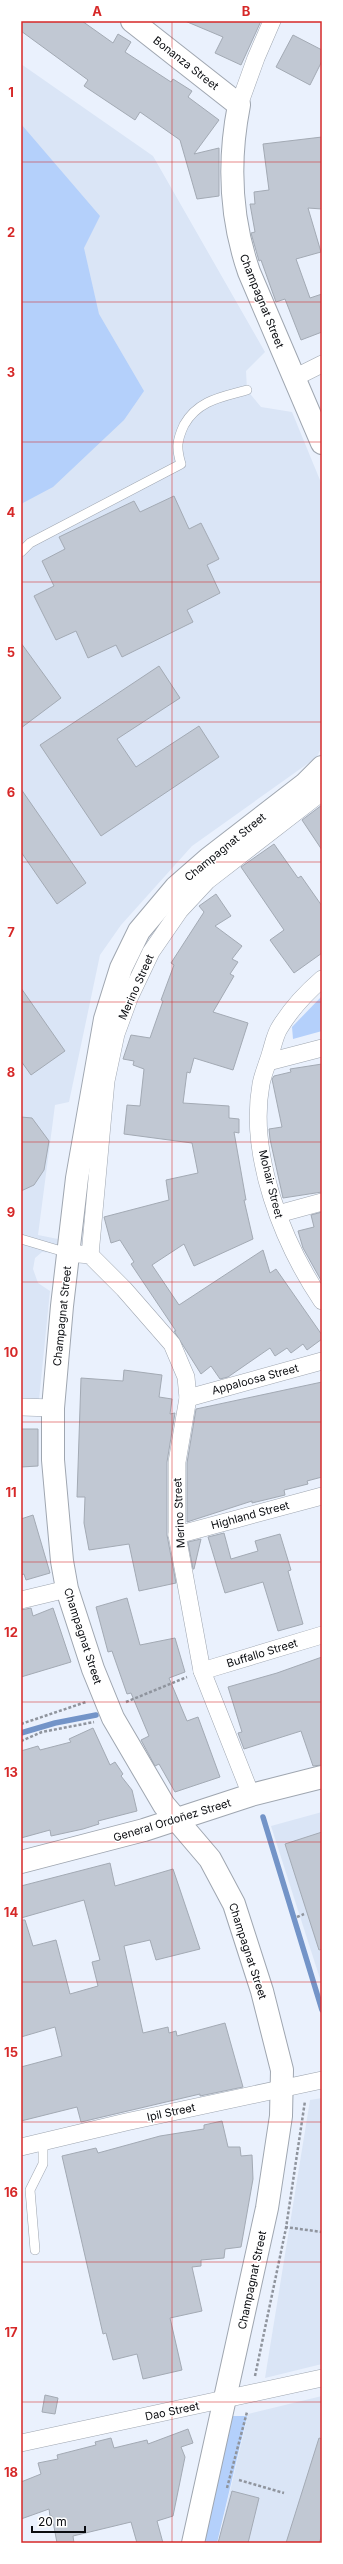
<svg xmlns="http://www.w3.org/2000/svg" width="343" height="2564" viewBox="0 0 343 2564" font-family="Inter,sans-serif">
<rect width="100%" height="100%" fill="#eaf1fd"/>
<g fill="#dae5f6">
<path d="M21 64 153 156 265 352 246 371 247 390 261 407 292 412 322 485V746L317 757 192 846 121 925 100 955 69 1102 55 1105 38 1235 58 1239 55 1253 42 1252 35 1258 33 1269 38 1283 50 1291 39 1400H21Z"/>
<path d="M322 1812V1985L271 1826Z"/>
<path d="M322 2098V2364L265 2378 310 2100Z"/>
<path d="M322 2396V2543H218L248 2414Z"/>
</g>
<g fill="#b4d0fb">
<path d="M21 124 100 216 84 248 99 314 144 391 124 420 53 487 21 504Z"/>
<path d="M322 996V1031L293 1039 292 1027Z"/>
<path d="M232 2416H247L217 2543H203Z"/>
</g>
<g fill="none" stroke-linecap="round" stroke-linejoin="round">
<g stroke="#7394c8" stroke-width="5.5">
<path d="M21 1733 55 1723 96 1715"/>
<path d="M263 1817 322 2010"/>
</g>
</g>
<g fill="#c1c8d3" stroke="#a3aab4">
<path d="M21 21H82L113 43 118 34 131 42 125 52 171 82 173 79 192 91 188 97 219 120 194 154 219 148V196L197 199 180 140 140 112 135 120 84 86 88 80 21 31Z"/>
<path d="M185 21H261L241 65 215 53 223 37Z"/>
<path d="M293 35 322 50V61L310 85 276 67Z"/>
<path d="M322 137V209L308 208 321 252 296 259 310 298 322 294V332L301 340 285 299 276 302 261 260 259 261 251 233 255 232 250 204H255L254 192 269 190 263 144Z"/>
<path d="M174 496 189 529 201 523 219 559 207 565 220 593 187 610 193 622 122 657 116 645 88 658 76 631 56 640 34 596 54 586 42 561 65 549 59 537 134 501 140 512Z"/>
<path d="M21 643 61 698 21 728Z"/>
<path d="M159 666 180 698 117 739 136 767 199 726 219 757 101 836 40 745Z"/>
<path d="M21 789 86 883 57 904 21 852Z"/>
<path d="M322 805V850L302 820Z"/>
<path d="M274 844 298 878 301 876 322 906V953L294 973 270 940 284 930 241 867Z"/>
<path d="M216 894 231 916 215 926 242 946 232 959 238 962 230 974 234 976 213 1012 248 1023 233 1070 194 1058 190 1073 187 1072 183 1103 229 1106V1118L239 1119V1133L234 1132 246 1200H244L253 1239 194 1266 184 1244 152 1265 179 1305 263 1250 270 1273 276 1269 322 1335V1339L307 1350 303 1344 291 1353 287 1348 275 1356 270 1348 228 1377 220 1379 211 1366 201 1374 174 1331H176L131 1264 134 1262 120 1240 111 1243 104 1217 169 1200 166 1180 198 1173 192 1143 124 1134 127 1105 140 1106 144 1069 133 1065 134 1061 123 1059 131 1035 150 1038 163 1001 161 1000 174 965 171 963 204 912 199 906Z"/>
<path d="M21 988 65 1051 31 1075 21 1061Z"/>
<path d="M322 1064V1192L283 1198 270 1139 269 1129 282 1127 272 1079 274 1076 291 1072 290 1069Z"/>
<path d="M21 1117 32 1118 49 1141 44 1170 34 1185 21 1191Z"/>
<path d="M322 1212V1282L303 1248 298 1231 314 1227 311 1215Z"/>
<path d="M124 1370 162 1375 159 1397 172 1399 170 1414 175 1413 167 1462V1535L176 1583 139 1591 129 1544 89 1550 84 1523 85 1497H77L81 1378 123 1381Z"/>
<path d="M322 1382V1477L307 1481 308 1484 284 1490 285 1495 252 1503V1501L187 1522V1463L196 1409Z"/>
<path d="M21 1429H38V1466L21 1467Z"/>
<path d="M33 1515 50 1573 26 1580 24 1574 21 1575V1519Z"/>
<path d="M224 1533 231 1559 258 1551 255 1541 280 1534 291 1570 288 1571 303 1624 278 1631 263 1582 225 1593 208 1537Z"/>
<path d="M201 1539 194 1569H193L188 1542Z"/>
<path d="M127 1598 140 1645 175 1638 185 1672 169 1678 187 1721 198 1717 220 1777 175 1792 159 1764 155 1766 141 1740 149 1736 131 1693 127 1694 112 1651 108 1652 96 1607Z"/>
<path d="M31 1608 33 1616 53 1608 71 1662 21 1677V1610Z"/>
<path d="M322 1657V1765L313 1766 301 1731 244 1749 238 1733 242 1732 228 1687 277 1673Z"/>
<path d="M93 1728 110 1765 115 1762 123 1774 121 1776 132 1790 137 1811 98 1821 99 1824 83 1829 51 1836 50 1830 21 1838V1751L38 1746 40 1750 71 1742 69 1739Z"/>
<path d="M322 1832V1949L319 1950 285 1844Z"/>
<path d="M110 1863 115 1886 173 1869 200 1949 156 1960 150 1940 124 1946 143 2033 168 2027 169 2033 176 2031 177 2036 225 2023 243 2087 200 2096V2094L81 2122 77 2107 21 2121V2067L62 2056 55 2027 21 2037V1920H25L33 1946 56 1940 70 1994 98 1986 92 1962 100 1960 84 1900 21 1918V1886Z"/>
<path d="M222 2121 228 2147H240L241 2156 252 2155 253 2179 241 2247 225 2249 224 2258 201 2260V2266L192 2267 202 2311 170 2318 182 2370 143 2379 137 2354 113 2360 106 2333 103 2334 62 2156 96 2148 98 2153 160 2136 204 2129V2125Z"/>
<path d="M45 2395 58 2398 55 2414 42 2412Z"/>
<path d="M188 2429 193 2443 181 2447 185 2457 173 2516 157 2521 163 2543H137L131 2522 73 2536 74 2543H57L52 2516H50L49 2509 21 2519V2482L41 2474 38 2463 58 2459 57 2455 96 2445 95 2442 111 2438 114 2448 147 2440 148 2444Z"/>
<path d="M319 2438 322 2439V2535L319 2543H286Z"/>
<path d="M232 2491 259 2498 248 2543H218Z"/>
</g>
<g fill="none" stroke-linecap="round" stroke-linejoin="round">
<defs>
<g id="lane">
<path d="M21 552 30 543 181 464C176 448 177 440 184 425 198 400 222 397 247 390"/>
<path d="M21 1239 68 1253"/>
<path d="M35 2250 30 2190 43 2164V2142"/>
</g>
<g id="street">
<path d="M239 105 256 58 272 21"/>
<path d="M294 378 322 364"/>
<path d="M322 979C307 992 291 1009 280 1027 275 1034 273 1046 270 1055 267 1065 263 1074 261 1084 248 1156 283 1243 322 1301"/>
<path d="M268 1062 322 1048"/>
<path d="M278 1214 322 1202"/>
<path d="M68 1253 90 1255 124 1289 172 1344 186 1377 188 1398 177 1462V1535L202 1671 251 1795"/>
<path d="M90 1255 106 1081 116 1034 130 996 151 952 180 910 207 881 322 792"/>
<path d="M188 1398 322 1361"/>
<path d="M21 1407 53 1408"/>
<path d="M177 1535 322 1496"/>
<path d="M21 1600 67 1589"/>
<path d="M202 1671 322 1635"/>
<path d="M21 2147 126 2122 322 2080"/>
<path d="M21 2443 322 2378"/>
</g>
<g id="secondary">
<path d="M132 21 239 105C228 161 230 217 249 272L322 443"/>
<path d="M21 1862 144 1830 251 1795 322 1777"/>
<path d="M193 2543 267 2208 281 2116 282 2070 262 1991 234 1904 210 1859 164 1805 113 1718 93 1669 67 1589 62 1561 53 1460V1408L62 1306 77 1178 105 1019 121 968 139 931 176 887 208 859 305 784 322 767"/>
</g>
</defs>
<use href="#lane" stroke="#9fa6b0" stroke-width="10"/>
<use href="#street" stroke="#9fa6b0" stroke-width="18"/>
<use href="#secondary" stroke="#9fa6b0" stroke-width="24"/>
<g stroke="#8f949d" stroke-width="2.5" stroke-dasharray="3 2" stroke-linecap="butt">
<path d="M126 1702 187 1677"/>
<path d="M21 1724 86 1702"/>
<path d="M21 1741 42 1732 94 1722"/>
<path d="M297 1917 304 1914"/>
<path d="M285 2227 322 2232"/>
<path d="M255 2376 286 2228 305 2101"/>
<path d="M239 2480 284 2493"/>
<path d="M227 2488 247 2412"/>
</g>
<use href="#lane" stroke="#fff" stroke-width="9"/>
<use href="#street" stroke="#fff" stroke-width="17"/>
<use href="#secondary" stroke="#fff" stroke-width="22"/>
</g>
<path fill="none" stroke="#d62828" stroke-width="1" stroke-opacity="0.55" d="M172 21V2543M21 162H322M21 302H322M21 442H322M21 582H322M21 722H322M21 862H322M21 1002H322M21 1142H322M21 1282H322M21 1422H322M21 1562H322M21 1702H322M21 1842H322M21 1982H322M21 2122H322M21 2262H322M21 2402H322"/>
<g text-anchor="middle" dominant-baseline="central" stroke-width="3" stroke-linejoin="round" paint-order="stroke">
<g font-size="11" fill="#0a0c10" stroke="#fff">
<text transform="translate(186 63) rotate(38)">Bonanza Street</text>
<text transform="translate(262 301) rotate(68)">Champagnat Street</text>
<text transform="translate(225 847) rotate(-39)">Champagnat Street</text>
<text transform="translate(136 987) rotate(-66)">Merino Street</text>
<text transform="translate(271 1184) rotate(76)">Mohair Street</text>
<text transform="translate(62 1316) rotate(-84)">Champagnat Street</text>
<text transform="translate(255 1379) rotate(-15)">Appaloosa Street</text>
<text transform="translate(179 1513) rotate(-93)">Merino Street</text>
<text transform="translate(250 1515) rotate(-15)">Highland Street</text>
<text transform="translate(83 1636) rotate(72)">Champagnat Street</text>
<text transform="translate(262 1653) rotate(-17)">Buffallo Street</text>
<text transform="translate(172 1820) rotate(-17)">General Ordoñez Street</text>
<text transform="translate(248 1951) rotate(72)">Champagnat Street</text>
<text transform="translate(171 2112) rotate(-12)">Ipil Street</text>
<text transform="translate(252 2280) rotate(-78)">Champagnat Street</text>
<text transform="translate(172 2411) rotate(-12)">Dao Street</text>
</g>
</g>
<rect width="343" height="2564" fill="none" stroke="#ffffff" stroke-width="44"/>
<path d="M32 2526v6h53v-6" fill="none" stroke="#0a0c10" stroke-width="2"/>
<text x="38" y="2526" font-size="12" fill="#0a0c10" stroke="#ffffff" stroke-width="3" paint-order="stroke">20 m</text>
<rect x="22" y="22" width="299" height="2520" fill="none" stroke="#d62828" stroke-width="1.5"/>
<g font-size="13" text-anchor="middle" font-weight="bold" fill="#d62828">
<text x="97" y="16">A</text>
<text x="246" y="16">B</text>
<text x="11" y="97">1</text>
<text x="11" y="237">2</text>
<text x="11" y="377">3</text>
<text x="11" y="517">4</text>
<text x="11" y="657">5</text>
<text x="11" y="797">6</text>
<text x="11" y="937">7</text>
<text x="11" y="1077">8</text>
<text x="11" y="1217">9</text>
<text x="11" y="1357">10</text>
<text x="11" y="1497">11</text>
<text x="11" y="1637">12</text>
<text x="11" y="1777">13</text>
<text x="11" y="1917">14</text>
<text x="11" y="2057">15</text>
<text x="11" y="2197">16</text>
<text x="11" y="2337">17</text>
<text x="11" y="2477">18</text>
</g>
</svg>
